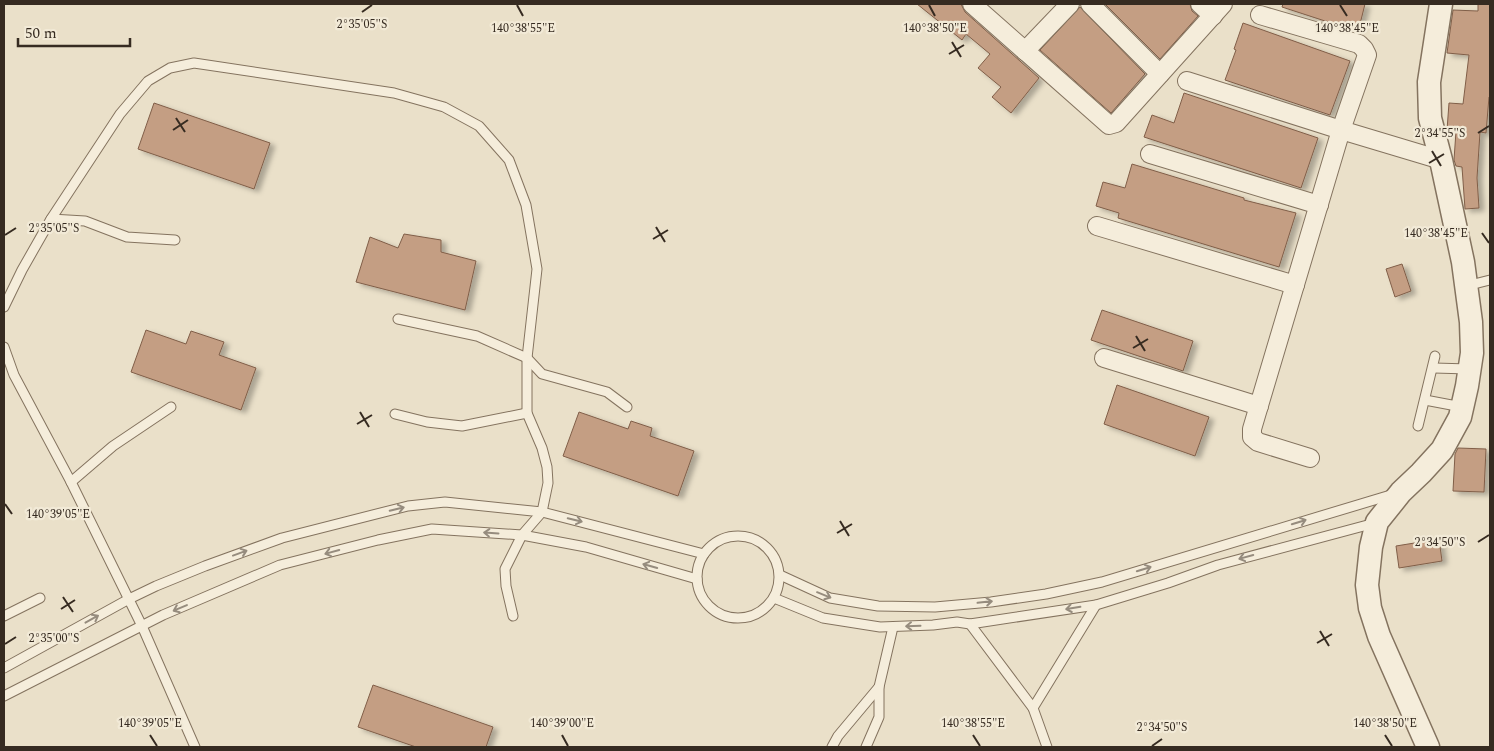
<svg xmlns="http://www.w3.org/2000/svg" width="1494" height="751" viewBox="0 0 1494 751" font-family="Spectral,serif">
<defs>
<filter id="shadow"><feDropShadow dx="5" dy="3" stdDeviation="2.5" flood-color="#0004"/></filter>
</defs>
<rect width="100%" height="100%" fill="#eae0c9"/>
<g fill="#c49e83" stroke="#805e48" filter="url(#shadow)">
<path d="M917 4H961L965 12 1039 78 1011 113 992 97 1001 87 978 68 990 54 966 34 962 40Z"/>
<path d="M1105 4H1190L1192 11 1198 16 1160 59Z"/>
<path d="M1283 4H1365L1359 28 1325 21 1282 7Z"/>
<path d="M1478 4H1490V97H1489L1486 133 1480 132 1477 178 1479 208 1465 209 1462 167 1456 166 1454 160 1456 131 1447 130 1449 103 1463 104 1469 55 1447 53 1453 10 1478 11Z"/>
<path d="M1080 7 1145 74 1111 113 1040 50Z"/>
<path d="M1243 23 1350 61 1330 115 1225 80 1236 50 1234 49Z"/>
<path d="M1184 93 1318 138 1301 188 1144 137 1152 115 1174 123Z"/>
<path d="M154 103 270 143 254 189 138 149Z"/>
<path d="M1132 164 1244 198V200L1296 213 1279 267 1118 218 1119 213 1096 206 1103 182 1125 188Z"/>
<path d="M404 234 441 240V252L476 261 465 310 356 282 370 237 398 248Z"/>
<path d="M1402 264 1411 291 1395 297 1386 269Z"/>
<path d="M1102 310 1193 341 1183 371 1091 340Z"/>
<path d="M146 330 186 344 191 331 224 342 219 355 256 368 241 410 131 372Z"/>
<path d="M1117 385 1209 417 1195 456 1104 424Z"/>
<path d="M579 412 628 429 631 421 652 428 650 436 694 451 678 496 563 456Z"/>
<path d="M1458 448 1486 449 1484 492 1453 491 1455 454Z"/>
<path d="M1439 539 1442 561 1399 568 1396 546Z"/>
<path d="M373 685 493 727 486 747H416L358 727Z"/>
</g>
<g fill="none" stroke-linecap="round" stroke-linejoin="round">
<defs>
<g id="service">
<path d="M51 219 85 221 127 237 175 240"/>
<path d="M1466 286 1490 280"/>
<path d="M4 307 22 270 51 219 120 114 148 81 170 68 194 63 394 93 444 107 479 126 509 160 526 205 537 269 527 358V413L542 448 547 467 548 483 542 512 522 535 505 569 506 586 513 616"/>
<path d="M398 319 477 336 527 358 542 374 607 392 627 407"/>
<path d="M4 347 14 375 71 482 142 626 195 747"/>
<path d="M1434 368 1469 369"/>
<path d="M1425 400 1462 407"/>
<path d="M395 414 427 422 462 426 527 413"/>
<path d="M1418 426 1435 356"/>
<path d="M71 482 113 446 171 407"/>
<circle cx="738" cy="577" r="41"/>
<path d="M780 575 830 598 878 606 935 607 991 602 1046 594 1102 582 1394 494"/>
<path d="M774 598 823 618 880 627 933 625 957 622 970 624 1096 605 1168 583 1218 565 1375 523"/>
<path d="M4 616 40 598"/>
<path d="M970 624 1033 708 1047 747"/>
<path d="M4 668 129 599 156 586 205 566 282 538 408 506 445 502 542 512 704 554"/>
<path d="M4 696 163 615 280 565 378 540 432 529 522 535 586 547 697 579"/>
<path d="M1033 708 1096 605"/>
<path d="M832 747 838 736 879 687"/>
<path d="M866 747 879 717V687L893 627"/>
</g>
<g id="minor">
<path d="M972 4 1109 125 1116 123 1223 4"/>
<path d="M1090 4 1160 74"/>
<path d="M1200 4 1213 16"/>
<path d="M1260 15 1359 44 1364 49 1367 55 1341 130 1252 429V437L1258 442 1310 458"/>
<path d="M1025 51 1070 4"/>
<path d="M1187 81 1341 130 1441 160"/>
<path d="M1150 154 1319 205"/>
<path d="M1097 226 1295 285"/>
<path d="M1104 358 1259 406"/>
</g>
<path id="tertiary" d="M1428 747 1379 636 1370 608 1367 585 1371 547 1377 522 1401 492 1421 473 1442 450 1460 417 1467 386 1472 353 1471 322 1463 262 1441 160 1430 118 1429 82 1441 4"/>
</defs>
<use href="#service" stroke="#84735f" stroke-width="11"/>
<use href="#minor" stroke="#84735f" stroke-width="20"/>
<use href="#tertiary" stroke="#84735f" stroke-width="25"/>
<use href="#service" stroke="#f5eddb" stroke-width="9"/>
<use href="#minor" stroke="#f5eddb" stroke-width="18"/>
<use href="#tertiary" stroke="#f5eddb" stroke-width="22"/>
</g>
<defs><path id="oneway-shaft" d="M-6 0H5M1.5-3L5.5 0L1.5 3" fill="none" stroke-width="1.6" stroke-linecap="round" stroke-linejoin="round" transform="scale(1.25)"/></defs>
<g stroke="#968c7e">
<use href="#oneway-shaft" transform="translate(397 509) rotate(-14)"/>
<use href="#oneway-shaft" transform="translate(575 520) rotate(14)"/>
<use href="#oneway-shaft" transform="translate(1299 522) rotate(-17)"/>
<use href="#oneway-shaft" transform="translate(491 533) rotate(-176)"/>
<use href="#oneway-shaft" transform="translate(332 552) rotate(165)"/>
<use href="#oneway-shaft" transform="translate(240 553) rotate(-20)"/>
<use href="#oneway-shaft" transform="translate(1246 557) rotate(165)"/>
<use href="#oneway-shaft" transform="translate(650 566) rotate(-164)"/>
<use href="#oneway-shaft" transform="translate(1144 569) rotate(-17)"/>
<use href="#oneway-shaft" transform="translate(824 595) rotate(22)"/>
<use href="#oneway-shaft" transform="translate(985 602) rotate(-6)"/>
<use href="#oneway-shaft" transform="translate(180 608) rotate(157)"/>
<use href="#oneway-shaft" transform="translate(1073 608) rotate(171)"/>
<use href="#oneway-shaft" transform="translate(92 619) rotate(-29)"/>
<use href="#oneway-shaft" transform="translate(913 626) rotate(178)"/>
</g>
<path fill="none" stroke="#362b21" stroke-width="2" d="M517 5 523 16M929 5 935 16M1340 5 1347 16M362 12 372 5M952 42 961 57M949 54 964 45M176 118 185 132M173 130 188 120M1478 133 1489 126M1432 151 1441 166M1429 163 1444 154M656 227 665 242M1482 233 1489 243M5 235 16 228M653 239 668 230M1136 336 1145 351M1133 348 1148 339M360 412 369 427M357 424 372 415M5 504 12 514M840 521 849 536M837 533 852 524M1478 542 1489 535M63 597 73 612M61 609 75 600M1320 631 1329 646M1317 643 1332 634M5 644 16 637M150 735 157 746M562 735 568 746M973 735 980 746M1385 735 1392 746M1152 746 1162 739"/>
<g font-size="12" text-anchor="middle" fill="#362b21" stroke="#f2ead7" stroke-width="4.5" stroke-linejoin="round" paint-order="stroke">
<text x="362" y="28">2°35'05"S</text>
<text x="523" y="32">140°38'55"E</text>
<text x="935" y="32">140°38'50"E</text>
<text x="1347" y="32">140°38'45"E</text>
<text x="1440" y="137">2°34'55"S</text>
<text x="54" y="232">2°35'05"S</text>
<text x="1436" y="237">140°38'45"E</text>
<text x="58" y="518">140°39'05"E</text>
<text x="1440" y="546">2°34'50"S</text>
<text x="54" y="642">2°35'00"S</text>
<text x="150" y="727">140°39'05"E</text>
<text x="562" y="727">140°39'00"E</text>
<text x="973" y="727">140°38'55"E</text>
<text x="1385" y="727">140°38'50"E</text>
<text x="1162" y="731">2°34'50"S</text>
</g>
<rect width="1494" height="751" fill="none" stroke="#362b21" stroke-width="10"/>
<path d="M18 38v8h112v-8" fill="none" stroke="#362b21" stroke-width="2.5"/>
<text x="25" y="38" font-size="15" fill="#362b21" stroke="#f2ead7" stroke-width="4" paint-order="stroke">50 m</text>
</svg>
